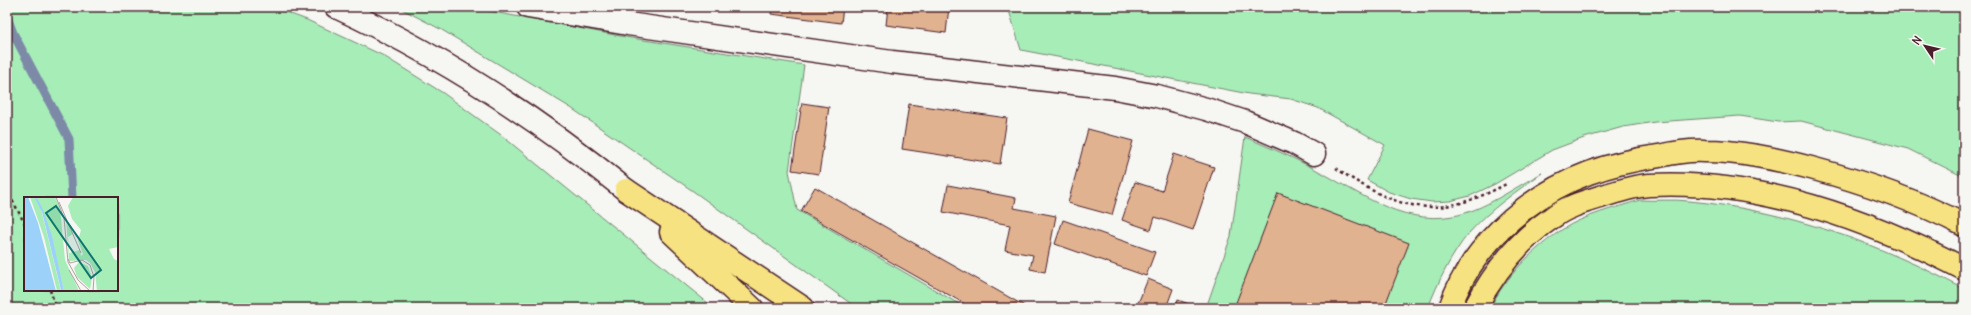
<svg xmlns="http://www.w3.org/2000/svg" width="1971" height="315" viewBox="0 0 1971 315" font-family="Delius,sans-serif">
<rect width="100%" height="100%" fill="#f6f6f2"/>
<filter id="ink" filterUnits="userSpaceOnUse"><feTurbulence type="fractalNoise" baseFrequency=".025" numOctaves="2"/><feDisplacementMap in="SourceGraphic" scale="8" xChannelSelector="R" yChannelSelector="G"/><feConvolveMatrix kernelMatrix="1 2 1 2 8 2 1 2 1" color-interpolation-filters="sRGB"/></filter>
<g filter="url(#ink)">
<g fill="#a7edb8" stroke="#788672" fill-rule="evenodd">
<path d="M7 7H272L307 20 382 55 443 93 501 135 714 308H7ZM25 198H117V290H25Z"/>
<path d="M398 7H467L631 38 804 65 789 171 797 210 966 308H857L693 191 571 108 442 30Z"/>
<path d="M1008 7H1964V177L1908 149 1801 121 1778 122 1740 116 1655 122 1623 127 1584 138 1552 150 1495 184 1470 196 1450 201 1432 202 1411 199 1389 192 1367 180 1385 145 1318 108 1291 99 1249 94 1021 50Z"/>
<path d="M1245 137C1266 146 1288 155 1309 166 1353 188 1399 226 1453 216 1483 211 1515 187 1542 173 1517 191 1490 209 1469 233 1451 255 1438 282 1428 308H1206L1231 236Z"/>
<path d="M1640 200C1656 201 1673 199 1689 201 1786 210 1878 243 1964 289V308H1490C1506 276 1533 249 1563 229 1585 215 1615 208 1640 200Z"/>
</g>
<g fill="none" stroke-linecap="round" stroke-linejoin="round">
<path stroke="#7b8aa7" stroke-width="9" d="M7 17 13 33 69 139 72 198"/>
</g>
<g fill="#e0b290" stroke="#4a1f2b">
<path d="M772 7H843L841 23 771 14Z"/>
<path d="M888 7H949L946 33 886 25Z"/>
<path d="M802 103 829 107 819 174 792 170Z"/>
<path d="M909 104 1007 118 1000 164 902 149Z"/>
<path d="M1088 129 1133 141 1112 215 1068 203Z"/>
<path d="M1174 154 1214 167 1193 230 1155 217 1151 230 1122 220 1135 182 1162 191Z"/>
<path d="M948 185 1016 198 1014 208 1056 216 1045 272 1030 269 1033 255 1005 250 1010 225 943 212Z"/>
<path d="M815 187 1028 308H972L801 211Z"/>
<path d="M1278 193 1409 243 1384 308H1234Z"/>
<path d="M1063 220 1155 252 1146 276 1055 244Z"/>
<path d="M1148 279 1173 289 1166 308H1136Z"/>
<path d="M1178 300 1200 308H1175Z"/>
</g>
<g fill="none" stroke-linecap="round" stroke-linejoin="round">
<defs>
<path id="minor" d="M528 7 628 24 892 62 1115 88 1157 96 1206 109 1245 122 1294 143 1314 154"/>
<path id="secondary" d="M336 7C440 55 537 118 626 190"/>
<g id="primary">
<path d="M626 190 803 308"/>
<path d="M671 232 752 308"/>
<path d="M1450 308C1463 268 1492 233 1525 208 1566 177 1609 163 1659 156 1673 153 1689 150 1704 151 1740 151 1776 159 1811 168 1864 182 1915 200 1964 225"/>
<path d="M1475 308C1494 272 1519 240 1553 217 1566 207 1584 202 1600 197 1615 192 1633 186 1649 185 1759 179 1868 219 1964 269"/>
</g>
</defs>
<use href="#minor" stroke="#4a1f2b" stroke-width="25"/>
<use href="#secondary" stroke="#4a1f2b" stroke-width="25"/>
<use href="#primary" stroke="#4a1f2b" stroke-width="25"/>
<g stroke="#4a1f2b" stroke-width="2.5" stroke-dasharray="3 3" stroke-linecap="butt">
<path d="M1336 168C1400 212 1438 221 1508 183"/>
<path d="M7 190 25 224"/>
<path d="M50 290 56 308"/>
</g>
<use href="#minor" stroke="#f6f6f2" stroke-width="22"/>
<use href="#secondary" stroke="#f6f6f2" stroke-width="22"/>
<use href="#primary" stroke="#f7e281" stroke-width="22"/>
</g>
</g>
<g transform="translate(24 197)">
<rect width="94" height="94" fill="#f6f6f2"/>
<path d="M6 0H10L17 12 37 94H33L20 40ZM12 0H31L36 11 41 63 55 94H40L25 32ZM49 0H94V50L85 52 90 62 94 64V94H73L71 75 66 66 62 63 45 64 42 22 49 37 44 40 45 56 56 53 57 59 59 57 54 44 57 33 48 22 44 9ZM55 65 64 69 68 81 66 92 53 80 50 71Z" fill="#a7edb8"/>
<path d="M0 0H4L14 26 32 94H0ZM10 0H12L18 10 28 39 40 94 37 93 18 15Z" fill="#9cd1fa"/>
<path fill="none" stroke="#b1a0a2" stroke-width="1" d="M32 0 40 21 44 65 54 83 66 94M35 5 57 56M44 62 46 66 58 63 66 68 70 80 69 94M45 73 57 94"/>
<path fill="#0f766e" fill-opacity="0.15" stroke="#0f766e" stroke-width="2" d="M32 9 77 73 67 81 22 16Z"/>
<rect width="94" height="94" fill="none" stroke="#4a1f2b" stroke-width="2"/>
</g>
<rect width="1971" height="315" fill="none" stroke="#f6f6f2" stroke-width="24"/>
<rect x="12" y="12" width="1947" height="291" fill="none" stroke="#4a1f2b" stroke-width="1.5" filter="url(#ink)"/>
<g transform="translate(1925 46) rotate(305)" stroke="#f6f6f2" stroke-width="3" paint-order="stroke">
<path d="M0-3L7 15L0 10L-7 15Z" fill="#4a1f2b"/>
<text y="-6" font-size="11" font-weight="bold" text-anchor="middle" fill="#4a1f2b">N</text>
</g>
</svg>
